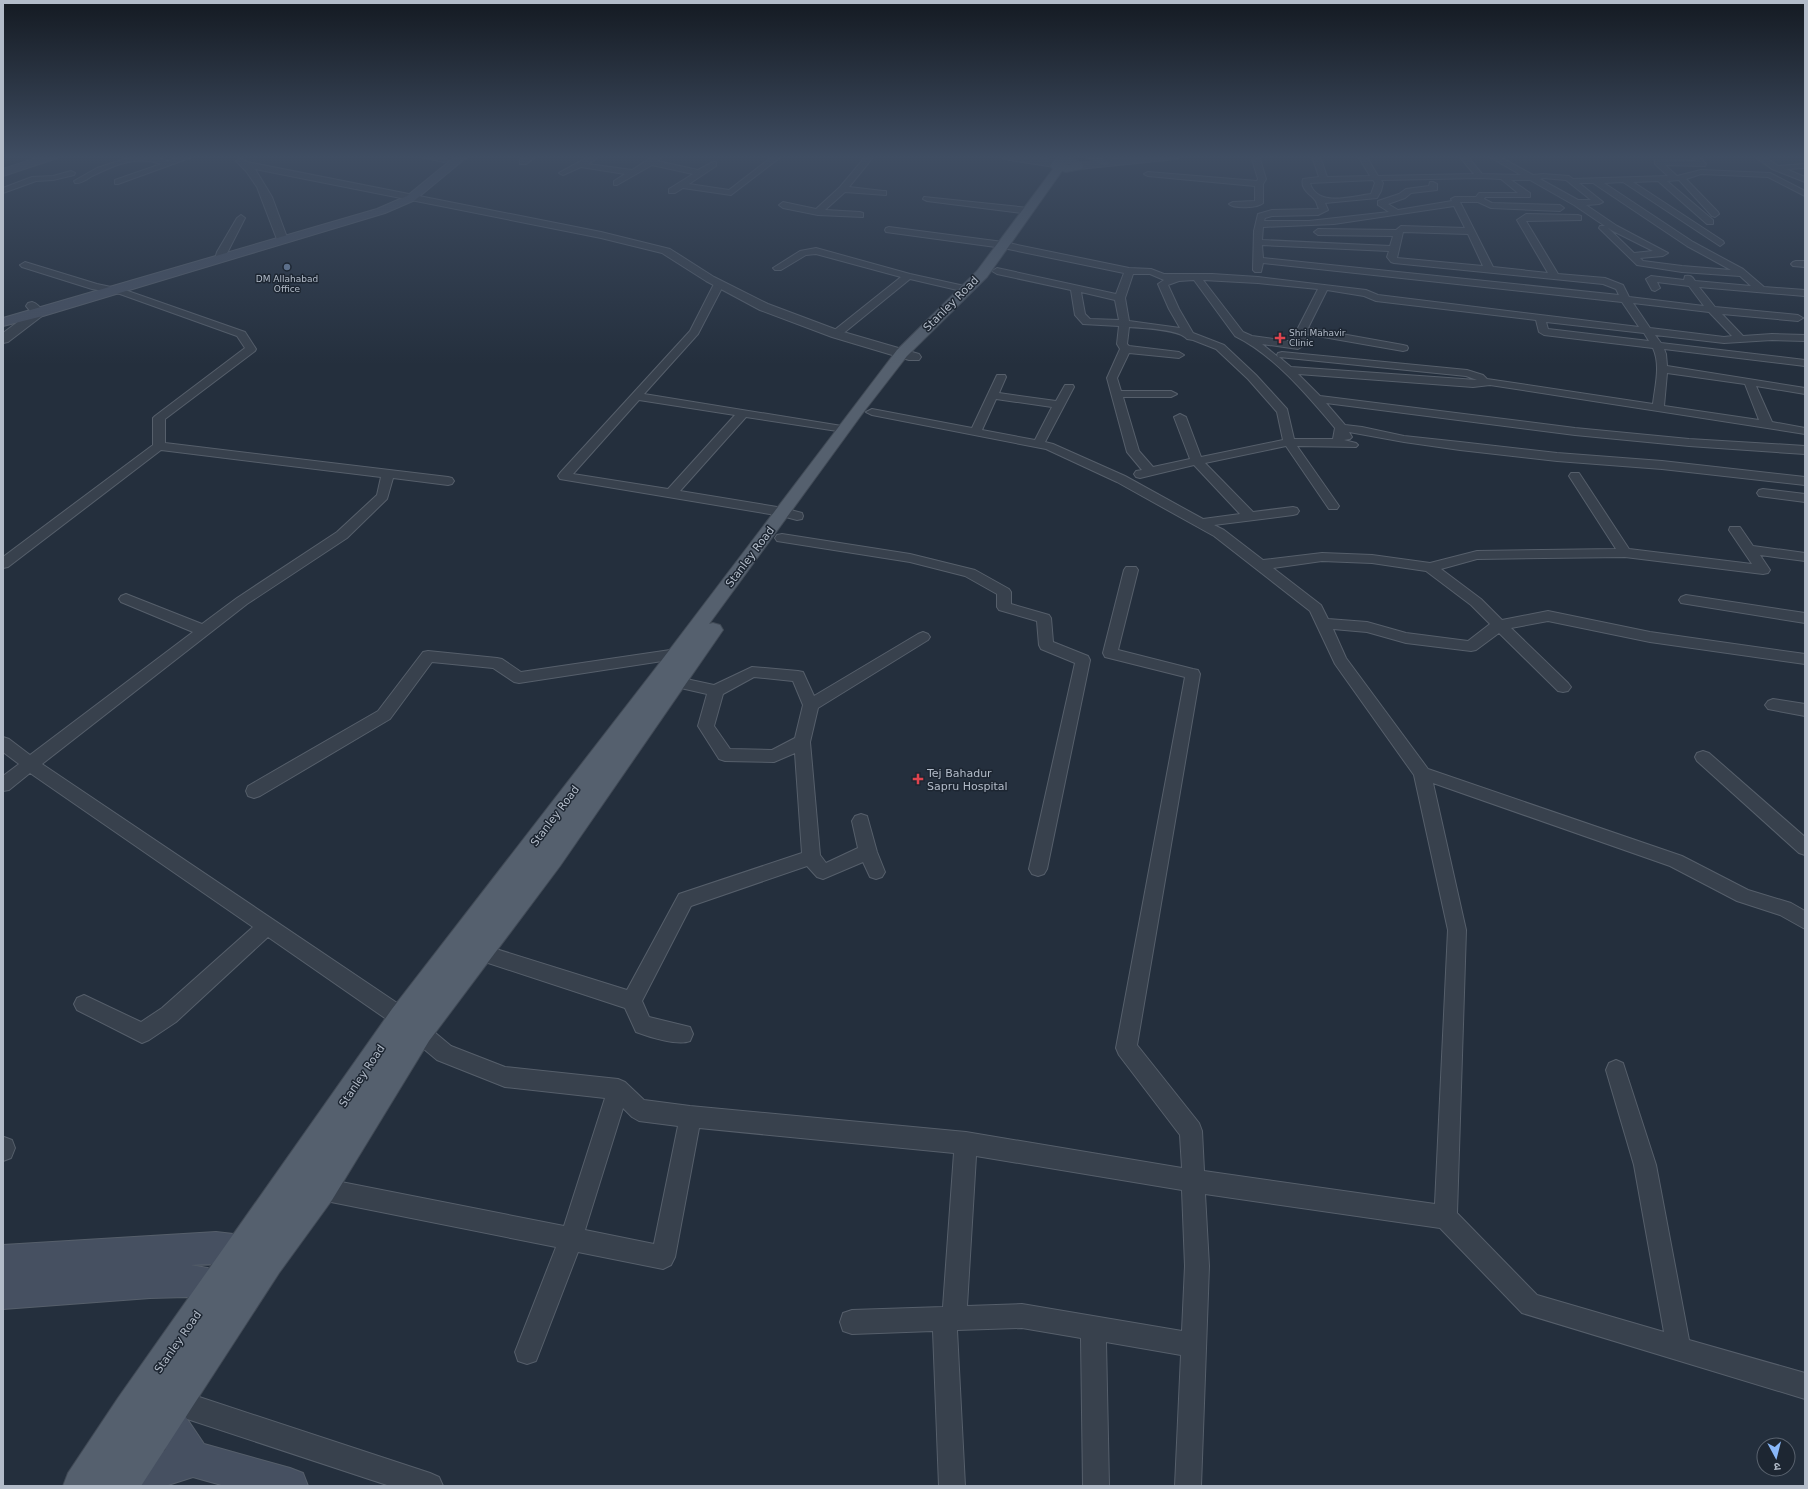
<svg xmlns="http://www.w3.org/2000/svg" width="1808" height="1489" viewBox="0 0 1808 1489" font-family="'DejaVu Sans','Noto Sans Devanagari',sans-serif">
<rect width="100%" height="100%" fill="#242f3d"/>
<g fill="none" stroke-linecap="round" stroke-linejoin="round">
<defs>
<g id="minor">
<path d="M134 156H152L168 161 183 156H195L118 184H115V180L161 164C136 155 115 165 92 176 87 179 81 184 75 183L74 181 97 168Z"/>
<path d="M417 156H436L448 160 444 162Z"/>
<path d="M527 156H537L526 164H520V160Z"/>
<path d="M590 156H600L588 164 632 170 654 156H664L657 161 698 170 713 162H716V166L689 184 729 190 773 156H782L731 195 683 188 675 193H669V189L693 174 652 165 617 185H614V181L625 174 581 167 563 175 559 173Z"/>
<path d="M866 156H874L849 187 883 191H886V195L845 192 825 210 860 212 863 213V217L818 215 783 208 779 205 783 202 816 209 840 187Z"/>
<path d="M1251 156H1259L1266 179 1263 184V203C1258 208 1234 209 1229 204L1233 202 1255 201V186L1148 176 1144 174 1148 172 1257 181 1258 179Z"/>
<path d="M1312 156H1320L1327 177 1370 176 1358 156H1366L1378 176 1474 174 1459 156H1467L1482 174 1521 175 1488 156H1498L1533 175 1543 174 1569 176 1573 179 1668 176 1655 164V160L1696 161 1691 156H1699L1706 164 1705 166 1665 165 1677 176 1701 170 1770 173 1805 191V196L1768 177 1701 174 1686 179 1718 212 1719 214 1715 217 1712 216 1679 180 1667 181 1713 220V224H1707L1658 181 1633 182 1723 241 1724 243 1720 246 1623 182 1604 183 1693 242 1743 269 1764 287 1805 290V296L1699 287 1715 307 1798 315 1803 318 1798 321 1722 314 1743 336 1772 334 1805 335V341L1772 340 1724 343 1655 335 1661 343 1805 360V366L1664 349 1666 354 1667 366 1805 388V394L1756 386 1772 422 1805 428V434L1490 385 1473 387 1298 374 1320 396 1575 428 1689 439 1805 446V454L1689 446 1575 435 1326 403 1345 425 1362 427 1404 436 1460 442 1557 453 1662 461 1805 477V485L1662 469 1557 461 1460 450 1404 442 1349 432 1352 437 1350 439 1344 440 1356 443 1358 445 1356 447 1297 446 1339 506 1337 509H1329L1286 446 1205 463 1253 512 1293 507 1297 508 1299 511 1297 514 1293 515 1214 525 1224 530 1263 560 1322 553 1372 555 1430 563 1477 551 1616 549 1569 476 1571 473H1579L1629 549 1752 564 1729 530 1730 527H1740L1753 546 1805 553V561L1760 555 1770 570 1768 573 1763 574 1625 557 1477 559 1441 569 1481 599 1502 620 1548 611 1650 632 1805 654V664L1650 642 1548 621 1511 628 1568 683 1571 687 1568 691 1563 692 1558 691 1499 633 1476 650 1471 651 1406 643 1367 632 1333 629 1346 658 1428 769 1682 856 1748 890 1791 903 1805 911V929L1780 915 1737 901 1670 866 1433 783 1466 930 1457 1213 1537 1295 1664 1332 1634 1165 1606 1070 1609 1063 1616 1060 1623 1063 1656 1165 1689 1340 1805 1373V1399L1522 1313 1440 1228 1205 1194 1209 1266 1201 1486H1175L1181 1355 1106 1342 1109 1486H1083L1081 1338 1022 1328 957 1330 965 1486H939L933 1331 852 1334 843 1331 840 1322 843 1313 852 1310 943 1307 954 1153 699 1128 675 1257 671 1265 663 1269 578 1252 536 1361 527 1364 518 1361 515 1352 556 1247 321 1200 313 1197 310 1189 313 1181 321 1178 564 1226 605 1098 505 1087 437 1060 395 1025 268 937 176 1022 149 1040 142 1043 77 1010 74 1004 77 998 84 995 141 1022 162 1008 253 927 30 773 9 790 3 791V776L19 764 3 752V737L9 739 30 755 193 632 121 602 119 599 121 596 126 594 131 596 202 624 237 598 337 532 377 495 381 477 161 450 8 567 3 568V557L153 445V418L155 416 245 348 237 336 120 294 92 289 22 267 20 265 25 262 97 284 125 290 245 332 256 349 255 351 165 419V443L448 477 452 478 454 481 452 484 448 485 393 478 387 499 347 538 247 604 42 764 409 1011 451 1046 505 1067 618 1079 625 1082 644 1100 690 1106 966 1132 1182 1168 1180 1135 1119 1055 1116 1048 1185 677 1105 657 1103 653 1124 570 1126 567H1136L1138 570 1118 650 1193 669 1198 670 1200 674 1137 1045 1199 1123 1202 1131 1204 1171 1435 1204 1448 930 1414 775 1335 664 1310 611 1214 536 1117 482 1046 449 872 415 866 412 872 409 972 428 997 375H1005L1006 377 999 393 1056 401 1065 385H1073L1074 387 1045 442 1053 444 1125 476 1203 519 1240 514 1194 465 1140 478 1136 477 1134 474 1136 471 1142 470 1127 452 1107 378 1120 349 1117 344 1119 326 1083 324 1075 315 1071 290 997 274 992 271 997 268 1116 294 1124 273 1003 248 886 232 885 230 886 228 889 227 1003 242 1129 268 1151 269 1164 274H1212L1258 277 1366 290 1378 295 1639 327 1622 302 1263 263 1261 272H1255L1253 270 1254 231 1258 214 1272 210 1319 209C1317 206 1317 202 1315 200 1310 194 1300 189 1303 179L1319 177ZM1480 178 1501 179 1518 193H1479L1476 197H1455L1451 199 1452 201 1398 210 1388 204 1405 198 1411 193 1437 190V184L1433 182H1430L1429 186 1406 189 1399 194 1378 201V205L1389 212 1309 221H1264L1265 218 1272 216 1318 215 1328 210 1325 203 1377 198 1381 191 1383 183 1381 180ZM1543 178 1566 180 1591 200H1578L1540 179ZM1373 180 1375 183 1371 194C1353 196 1317 208 1310 183ZM1511 180H1530L1574 205 1605 226H1600L1599 228 1637 265 1682 272 1740 276 1751 286 1695 281C1692 276 1690 275 1685 276L1684 280 1651 276 1646 279 1652 290 1655 291 1660 288 1657 282 1689 286 1704 306 1629 297 1623 285 1605 278 1558 274 1526 221 1581 220V216L1578 215 1526 214 1517 220 1548 273 1493 267 1460 202H1478L1491 208 1560 211 1564 208 1560 205 1492 203 1484 199 1485 197H1530V193ZM1579 183H1593L1687 246 1731 270 1682 266 1643 261 1640 258 1663 256 1668 253 1617 226 1586 205 1599 204 1603 202ZM1454 206 1465 228 1401 226 1396 230 1318 229 1314 232 1318 235 1393 236 1390 246 1262 240 1263 227 1334 224ZM1607 227 1611 230 1653 251 1634 253ZM1403 232 1468 234 1483 266 1397 258ZM1262 245 1389 251 1387 257 1391 262 1394 263 1603 284 1616 289 1619 295 1263 258ZM1133 274H1150L1164 280 1158 284 1169 309 1180 328 1129 321 1125 298ZM1194 280 1235 336C1274 355 1308 396 1335 428L1333 439H1294L1287 409 1256 375 1224 345 1193 333 1179 309 1168 285 1179 281ZM1203 280 1258 283 1318 289 1297 330 1294 342 1252 336 1243 332ZM1327 290 1364 296 1376 301 1536 320 1539 332 1544 335 1653 348C1661 365 1655 386 1653 404L1487 379 1483 375 1467 370 1282 352 1278 353 1277 355 1278 357 1262 344 1298 349 1303 346 1306 334 1403 351 1407 350 1408 348 1407 346 1403 345 1308 328ZM1081 292 1115 300 1119 320 1090 319 1085 314ZM1633 303 1709 312 1732 336 1724 337 1650 328ZM1546 322 1644 333 1649 341 1548 329ZM1129 327C1142 328 1180 329 1187 339L1193 340 1216 349 1248 379 1277 412 1283 440 1201 457 1186 417 1180 414 1174 417 1190 459 1153 467 1139 451 1123 397H1171L1177 394 1171 391H1121L1117 378 1129 353 1179 358 1184 355 1179 352 1129 346 1127 344ZM1279 357 1466 376 1477 380 1291 367ZM1667 373 1745 384 1759 420 1664 406ZM996 399 1052 407 1035 440 982 430ZM1322 561 1372 563 1426 571 1471 605 1490 624 1468 641 1406 633 1367 622 1328 619 1321 605 1273 568ZM623 1108 632 1117 639 1121 678 1126 654 1244 585 1230ZM976 1156 1182 1190 1185 1266 1182 1331 1022 1304 967 1306Z"/>
<path d="M1754 156H1764L1778 166 1805 164V168L1786 169 1805 177V182L1772 169Z"/>
<path d="M71 171 75 173 74 175 53 180 36 181 3 193V188L32 177 53 176Z"/>
<path d="M924 197 1029 208 1033 211 1029 214 927 201 923 199Z"/>
<path d="M241 215 245 218 223 261H217L215 259 217 252 237 218Z"/>
<path d="M816 248 910 274 969 287 971 289 966 292 910 279 840 336H832L831 334 832 332 901 277 816 254 806 255 781 270H775L773 268 800 251Z"/>
<path d="M1796 261H1805V267L1793 266 1791 264 1793 262Z"/>
<path d="M719 281 724 284 698 334 644 394 848 427 850 429 844 432 746 417 680 491 783 508 802 513 803 516 802 519 797 520 782 516 560 479 558 476 560 473 690 331 714 284ZM639 400 735 415 668 489 573 474Z"/>
<path d="M1763 489 1805 494V502L1759 496 1757 493 1759 490Z"/>
<path d="M782 534 910 554 975 570 1009 589 1011 592V604L1049 615 1051 618 1053 642 1088 656 1090 660 1047 869 1044 874 1038 876 1032 874 1029 869 1075 663 1041 649 1039 645 1037 621 999 610 997 607V594L965 576 910 562 777 541 775 538 777 535Z"/>
<path d="M1686 595 1805 613V623L1681 603 1679 600 1681 597Z"/>
<path d="M923 632 928 634 930 637 928 640 818 708 810 742 820 855 826 863 858 848 852 821 855 816 861 814 867 816 877 852 885 872 882 877 876 879 870 877 863 862 823 879 817 877 807 866 691 906 642 1001 649 1017 690 1027 693 1034 690 1041C678 1046 649 1037 636 1032L625 1008 473 958 471 952 473 946 480 944 627 990 679 894 802 853 795 753 774 762 725 761 719 759 698 726 707 694 672 686 669 682 672 678 677 677 714 685 752 667 798 671 803 672 814 696 918 634ZM754 677 793 681 803 705 795 738 772 750 730 749 714 726 723 694Z"/>
<path d="M677 649 682 650 684 654 682 658 519 683 514 682 493 668 432 662 390 719 260 796 254 798 248 796 246 791 248 786 378 711 423 652 428 651 497 658 502 659 521 672Z"/>
<path d="M1773 699 1805 704V716L1768 709 1765 705 1768 701Z"/>
<path d="M1703 751 1709 753 1805 837V855L1799 853 1697 761 1695 757 1697 753Z"/>
<path d="M4 1137 12 1140 15 1148 11 1158 3 1161Z"/>
<path d="M175 1389 430 1473 439 1477 443 1486H390L175 1415 166 1411 162 1402 166 1393Z"/>
</g>
<g id="tertiary">
<path d="M999 156C1011 156 1052 156 1060 164L1055 167 1004 159Z"/>
<path d="M241 158 247 162 601 232 670 249 714 277 768 304 840 331 919 354 921 357 919 360H909L832 337 760 310 706 281 662 253 601 238 255 169 272 197 288 240 282 243 278 242 257 187 246 171 236 161Z"/>
<path d="M32 302C38 304 41 308 44 313L42 316 8 342 3 343V333L31 312 26 306 28 303Z"/>
</g>
<g id="secondary">
<path d="M42 156H58L57 158 3 176V169Z"/>
<path d="M456 156H468L415 200 385 213 43 316 3 326V318L377 209 407 196Z"/>
<path d="M1142 156H1181L1176 159 1079 169 1074 166 1079 163Z"/>
<path d="M216 1232 242 1235 263 1244 268 1255 263 1266 252 1271C232 1263 212 1264 191 1265L229 1272 241 1276 245 1288 241 1300 229 1304 187 1297 150 1298 3 1309V1245Z"/>
<path d="M165 1398 177 1404 204 1444 290 1468 303 1473 308 1486H225L193 1477 165 1486H105L104 1482 109 1469 166 1450 153 1428 147 1416 153 1404Z"/>
</g>
<g id="primary">
<path d="M1083 156H1098L1110 163 1105 166Z"/>
<path d="M1070 158 1082 162 1083 167 1082 169 1066 172 1062 171 987 277 907 356 862 414 709 624 713 623 720 625 723 630 560 866 429 1041 332 1200 279 1273 141 1486H63L68 1473 118 1398 392 1009 655 669 897 350 977 271 1053 169 1050 166 1054 160ZM1069 164 1071 165H1063Z"/>
</g>
</defs>
<use href="#minor" stroke="#565f6b" stroke-width="2"/>
<use href="#tertiary" stroke="#565f6b" stroke-width="2"/>
<use href="#secondary" stroke="#565f6b" stroke-width="2"/>
<use href="#primary" stroke="#414a56" stroke-width="2"/>
<use href="#minor" fill="#38414d" fill-rule="evenodd"/>
<use href="#tertiary" fill="#38414d" fill-rule="evenodd"/>
<use href="#secondary" fill="#465061" fill-rule="evenodd"/>
<use href="#primary" fill="#55606e" fill-rule="evenodd"/>
</g>
<linearGradient id="sky" x2="0" y2="1"><stop stop-color="#141a22"/><stop offset="0.43" stop-color="#3f4d62"/><stop offset="1" stop-color="#3f4d62" stop-opacity="0"/></linearGradient>
<rect width="1808" height="365" fill="url(#sky)"/>
<circle fill="#5c6f8a" stroke="#1d2632" stroke-width="1.5" cx="287" cy="267" r="4"/>
<g fill="#e0444e" stroke="#1d2632" stroke-width="1.5">
<path d="M1278 332h4v4h4v4h-4v4h-4v-4h-4v-4h4z"/>
<path d="M916 773h4v4h4v4h-4v4h-4v-4h-4v-4h4z"/>
</g>
<g text-anchor="middle" dominant-baseline="central" stroke-width="3" stroke-linejoin="round" paint-order="stroke">
<g font-size="9" fill="#b3bcc9" stroke="#1d2632">
<text x="287" y="279">DM Allahabad<tspan x="287" dy="10">Office</tspan></text>
<text x="1289" y="333" text-anchor="start">Shri Mahavir<tspan x="1289" dy="10">Clinic</tspan></text>
</g>
<g font-size="11" fill="#b3bcc9" stroke="#1d2632">
<text transform="translate(951 304) rotate(-45)">Stanley Road</text>
<text transform="translate(750 557) rotate(-53)">Stanley Road</text>
<text transform="translate(555 816) rotate(-53)">Stanley Road</text>
<text transform="translate(362 1076) rotate(-56)">Stanley Road</text>
<text transform="translate(178 1342) rotate(-55)">Stanley Road</text>
</g>
<g font-size="11" fill="#b3bcc9" stroke="#1d2632" text-anchor="start">
<text x="927" y="773">Tej Bahadur<tspan x="927" dy="13">Sapru Hospital</tspan></text>
</g>
</g>
<rect width="1808" height="1489" fill="none" stroke="#b3bcc9" stroke-width="8"/>
<g transform="translate(1776 1457) rotate(173)"><circle r="19" fill="#1d2632" stroke="#59626e"/>
<path d="M0-3L7 15L0 10L-7 15Z" fill="#89b7f8"/>
<text y="-6" font-size="11" font-weight="bold" text-anchor="middle" fill="#b3bcc9">उ</text>
</g>
</svg>
